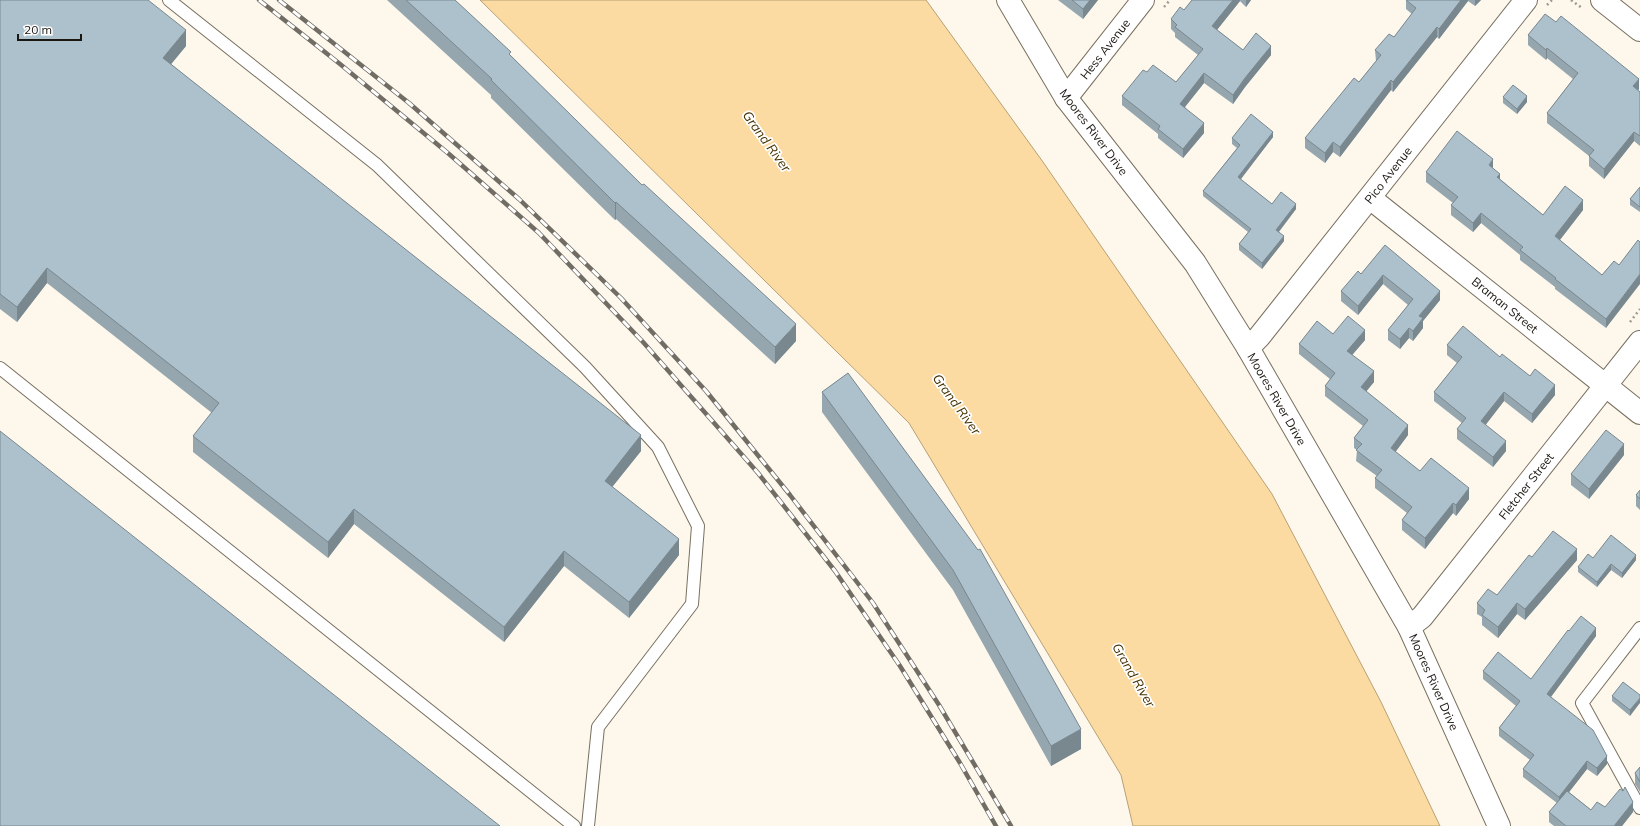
<svg xmlns="http://www.w3.org/2000/svg" width="1640" height="826" viewBox="0 0 1640 826" font-family="Mulish,sans-serif">
<rect width="100%" height="100%" fill="#fdf7ec"/>
<path fill="#fbdba1" stroke="#b8a076" d="M480 0H926L1043 162 1272 494 1381 702 1440 826H1133L1121 775 909 423Z"/>
<g fill="none" stroke-linecap="round" stroke-linejoin="round">
<defs>
<g id="service">
<path d="M169 0 377 165 585 367 658 447 698 526 692 604 598 727 588 826"/>
<path d="M0 368 574 826"/>
<path d="M1640 628 1582 703 1640 808"/>
</g>
<g id="minor">
<path d="M1008 0 1066 98 1195 263 1248 348 1409 627 1499 826"/>
<path d="M1602 0 1640 30"/>
<path d="M1066 98 1143 0"/>
<path d="M1370 198 1640 413"/>
<path d="M1248 348 1259 337 1526 0"/>
<path d="M1409 627 1422 617 1640 342"/>
</g>
</defs>
<use href="#service" stroke="#797060" stroke-width="14"/>
<use href="#minor" stroke="#797060" stroke-width="24"/>
<g stroke="#a09a92" stroke-width="2.5" stroke-dasharray="2 3" stroke-linecap="butt">
<path d="M1571 0 1582 8"/>
<path d="M1547 5 1552 0"/>
<path d="M1164 7 1170 0"/>
<path d="M1630 322 1640 309"/>
</g>
<use href="#service" stroke="#fff" stroke-width="12"/>
<use href="#minor" stroke="#fff" stroke-width="22"/>
<defs>
<g id="rail">
<path d="M259 0 340 64 449 154 539 233 643 342 758 473 835 571 900 666 960 763 996 826"/>
<path d="M279 0 409 103 519 199 621 298 706 391 790 495 873 603 939 705 1011 826"/>
</g>
</defs>
<use href="#rail" stroke="#716d65" stroke-width="4.5"/>
<use href="#rail" stroke="#fff" stroke-width="3" stroke-dasharray="9" stroke-linecap="butt"/>
</g>
<g fill="#95a6af">
<path d="M0 0 186 46 171 64 641 451 612 487 679 555 629 618 564 566 504 642 354 524 328 558 193 452V436L212 413 47 283 17 322 0 309Z"/>
<path d="M387 0H455L796 341 775 364 616 219 615 220 491 98V95Z"/>
<path d="M1058 0H1098L1083 19Z"/>
<path d="M1192 0H1251L1246 7 1240 1 1217 30 1243 50 1271 55 1245 87 1233 104 1204 83 1185 107 1204 133 1183 158 1158 138V134L1122 105V96L1147 72 1176 82 1198 55 1175 37V33L1171 29V19L1184 10Z"/>
<path d="M1406 0H1481L1475 6 1468 1 1439 39 1437 37 1393 92 1391 90 1340 157 1333 152 1325 163 1305 148V138L1359 82 1376 61 1375 50 1394 37 1412 14 1406 9Z"/>
<path d="M1528 35 1639 89 1638 90 1640 92V146L1634 141 1604 179 1589 166V156L1547 123V113L1573 79 1547 58 1546 60 1528 45Z"/>
<path d="M1503 97 1527 102 1517 114 1503 103Z"/>
<path d="M1273 137 1240 179 1272 204 1296 209 1279 232 1284 241 1262 269 1239 250V244L1248 232 1203 196V191L1237 148 1232 144V138Z"/>
<path d="M1493 168 1500 179 1543 215 1583 210 1560 240 1602 275 1614 261 1606 328 1555 289V287L1520 260V255L1481 223 1473 232 1451 215V205L1453 203 1426 182V172Z"/>
<path d="M1640 187V212L1630 205V199Z"/>
<path d="M1385 245 1440 300 1423 321V328L1413 341 1409 338 1400 349 1388 340V330L1408 305 1383 284 1358 315 1341 301V291L1361 274Z"/>
<path d="M1333 334 1365 340 1352 355 1374 382 1366 391 1408 435 1395 452 1420 471 1469 499 1456 516 1453 513 1425 549 1402 530V520L1407 513 1375 488V478L1377 476 1356 461 1357 450 1354 448V438L1363 426 1325 396V386L1330 379 1299 354V344Z"/>
<path d="M1447 345 1500 357 1530 376 1555 395 1532 423 1504 401 1485 425 1506 451 1493 467 1457 439V429L1462 423 1434 401V392L1457 363 1447 355Z"/>
<path d="M848 373 1081 749 1051 766 953 590 822 412V392Z"/>
<path d="M1624 455 1589 499 1571 485V474Z"/>
<path d="M1640 490V510L1636 506V495Z"/>
<path d="M1532 557 1577 560 1525 620 1517 614 1498 638 1482 625V617L1477 614V603L1497 595Z"/>
<path d="M1593 558 1636 560 1622 578 1611 570 1597 587 1578 572V567Z"/>
<path d="M1569 631 1596 636 1551 697 1607 764 1597 776 1587 769 1569 792 1591 810 1605 807 1633 812 1622 826H1554L1549 822V812L1557 803 1523 777V769L1530 760 1499 736V728L1516 706 1483 679V671L1531 679Z"/>
<path d="M1640 695 1630 716 1612 701V696Z"/>
<path d="M1640 767V792L1635 784V773Z"/>
</g>
<g fill="#79878f">
<path d="M1090 0H1098L1083 19V9Z"/>
<path d="M1233 0H1240V1L1212 36V26Z"/>
<path d="M1246 0H1251L1246 7Z"/>
<path d="M1461 0H1468V1L1439 39V29Z"/>
<path d="M1475 0H1481L1475 6Z"/>
<path d="M1437 27V37L1393 92V82Z"/>
<path d="M186 30V46L163 74V58Z"/>
<path d="M1271 46V55L1245 87 1233 104V95L1245 78Z"/>
<path d="M1547 48V58L1546 60V50Z"/>
<path d="M1204 73V83L1180 113V104Z"/>
<path d="M1639 79V89L1633 96V86Z"/>
<path d="M1391 80V90L1340 157V147Z"/>
<path d="M1527 96V102L1517 114V109Z"/>
<path d="M1204 123V133L1183 158V149Z"/>
<path d="M1273 132V137L1238 183V177Z"/>
<path d="M1634 132V141L1604 179V169Z"/>
<path d="M1333 142V152L1325 163V153Z"/>
<path d="M1493 159V169L1489 165Z"/>
<path d="M1500 174V184L1497 177Z"/>
<path d="M1583 200V210L1555 246V236Z"/>
<path d="M616 202V219L615 220V203Z"/>
<path d="M1296 204V209L1276 235V230Z"/>
<path d="M1481 213V223L1473 232V223Z"/>
<path d="M1284 236V241L1262 269V263Z"/>
<path d="M47 268V283L17 322V307Z"/>
<path d="M1640 274V284L1606 328V319Z"/>
<path d="M1383 275V284L1358 315V306Z"/>
<path d="M1440 291V300L1423 321V328L1413 341V331L1419 316Z"/>
<path d="M796 324V341L775 364V347Z"/>
<path d="M1409 328V338L1400 349V339Z"/>
<path d="M1365 330V340L1347 361V351Z"/>
<path d="M1374 371V382L1361 398V387Z"/>
<path d="M1555 385V395L1532 423V414Z"/>
<path d="M1504 392V401L1481 431V421Z"/>
<path d="M1408 425V435L1391 458V448Z"/>
<path d="M641 435V451L605 496V481Z"/>
<path d="M1506 441V451L1493 467V457Z"/>
<path d="M1624 444V455L1589 499V489Z"/>
<path d="M1469 488V499L1456 516V505Z"/>
<path d="M1453 503V513L1425 549V538Z"/>
<path d="M354 509V524L328 558V542Z"/>
<path d="M679 539V555L629 618V602Z"/>
<path d="M1577 549V560L1525 620V609Z"/>
<path d="M564 551V566L504 642V627Z"/>
<path d="M1636 555V560L1622 578V573Z"/>
<path d="M1611 564V570L1597 587V582Z"/>
<path d="M1517 603V614L1498 638V627Z"/>
<path d="M1596 628V636L1547 702V694Z"/>
<path d="M1640 698V703L1630 716V710Z"/>
<path d="M1081 729V749L1051 766V746Z"/>
<path d="M1607 756V764L1597 776V768Z"/>
<path d="M1587 761V769L1559 805V797Z"/>
<path d="M1633 802V812L1622 826H1614Z"/>
</g>
<g fill="#adc1cc" stroke="#79878f">
<path d="M0 0H148L186 30 163 58 641 435 605 481 679 539 629 602 564 551 504 627 354 509 328 542 193 436 219 403 47 268 17 307 0 294Z"/>
<path d="M406 0H455L511 52 509 54 642 185 644 184 796 324 775 347 616 202 615 203 491 80 492 79Z"/>
<path d="M1072 0H1090L1083 9Z"/>
<path d="M1192 0H1233L1212 26 1243 50 1256 33 1271 46 1245 78 1233 95 1204 73 1180 104 1204 123 1183 149 1158 129 1160 126 1122 96 1143 70 1147 72 1153 65 1176 82 1203 49 1175 27 1177 25 1171 19 1180 7 1184 10Z"/>
<path d="M1406 0H1461L1439 29 1437 27 1393 82 1391 80 1340 147 1333 142 1325 153 1305 138 1354 78 1359 82 1381 55 1375 50 1389 34 1394 37 1416 8Z"/>
<path d="M1545 14 1556 22 1561 16 1639 79 1633 86 1640 92V136L1634 132 1604 169 1589 156 1594 150 1547 113 1578 73 1547 48 1546 50 1528 35Z"/>
<path d="M1513 85 1527 96 1517 109 1503 97Z"/>
<path d="M1251 114 1273 132 1238 177 1272 204 1281 192 1296 204 1276 230 1284 236 1262 263 1239 244 1251 229 1203 191 1240 145 1232 138Z"/>
<path d="M1457 131 1493 159 1489 165 1500 174 1497 177 1543 215 1565 186 1583 200 1555 236 1602 275 1614 261 1619 265 1638 240 1640 242V274L1606 319 1555 279 1556 278 1520 250 1523 247 1481 213 1473 223 1451 205 1458 197 1426 172Z"/>
<path d="M1640 187V207L1630 199Z"/>
<path d="M1385 245 1440 291 1419 316 1423 318 1413 331 1409 328 1400 339 1388 330 1413 299 1383 275 1358 306 1341 291 1358 271 1361 274Z"/>
<path d="M1348 316 1365 330 1347 351 1374 371 1361 387 1408 425 1391 448 1420 471 1431 458 1469 488 1456 505 1453 503 1425 538 1402 520 1412 507 1375 478 1382 470 1356 450 1362 444 1354 438 1368 420 1325 386 1335 373 1299 344 1317 321 1333 334Z"/>
<path d="M1463 326 1500 357 1502 354 1530 376 1535 369 1555 385 1532 414 1504 392 1481 421 1506 441 1493 457 1457 429 1466 418 1434 392 1462 357 1447 345Z"/>
<path d="M848 373 978 550 980 549 1081 729 1051 746 953 570 822 392Z"/>
<path d="M1606 430 1624 444 1589 489 1571 474Z"/>
<path d="M0 431 500 826H0Z"/>
<path d="M1640 490V499L1636 495Z"/>
<path d="M1553 531 1577 549 1525 609 1517 603 1498 627 1482 615 1485 610 1477 603 1488 589 1497 595 1529 555 1532 557Z"/>
<path d="M1611 535 1636 555 1622 573 1611 564 1597 582 1578 567 1588 554 1593 558Z"/>
<path d="M1581 616 1596 628 1547 694 1593 730 1607 756 1597 768 1587 761 1559 797 1523 769 1534 755 1499 728 1520 701 1483 671 1498 652 1531 679 1568 630 1569 631Z"/>
<path d="M1623 682 1640 695V698L1630 710 1612 696Z"/>
<path d="M1640 767V782L1635 773Z"/>
<path d="M1625 787 1633 802 1614 826H1566L1549 812 1567 791 1591 810 1597 802 1605 807 1620 789 1623 791Z"/>
</g>
<g text-anchor="middle" dominant-baseline="central" stroke-width="3.5" stroke-linejoin="round" paint-order="stroke">
<g font-size="12" fill="#1a1610" stroke="#fff">
<text transform="translate(1105 49) rotate(-52)">Hess Avenue</text>
<text transform="translate(1094 132) rotate(53)">Moores River Drive</text>
<text transform="translate(1388 175) rotate(-52)">Pico Avenue</text>
<text transform="translate(1505 305) rotate(39)">Braman Street</text>
<text transform="translate(1277 399) rotate(60)">Moores River Drive</text>
<text transform="translate(1526 486) rotate(-52)">Fletcher Street</text>
<text transform="translate(1434 682) rotate(66)">Moores River Drive</text>
</g>
<g font-size="13" font-style="italic" fill="#463101" stroke="#fff">
<text transform="translate(767 141) rotate(54)">Grand River</text>
<text transform="translate(957 404) rotate(54)">Grand River</text>
<text transform="translate(1134 675) rotate(60)">Grand River</text>
</g>
</g>
<path d="M18 34v6h63v-6" fill="none" stroke="#1a1610" stroke-width="2"/>
<text x="24" y="34" font-size="12" fill="#1a1610" stroke="#ffffff" stroke-width="3" paint-order="stroke">20 m</text>
</svg>
